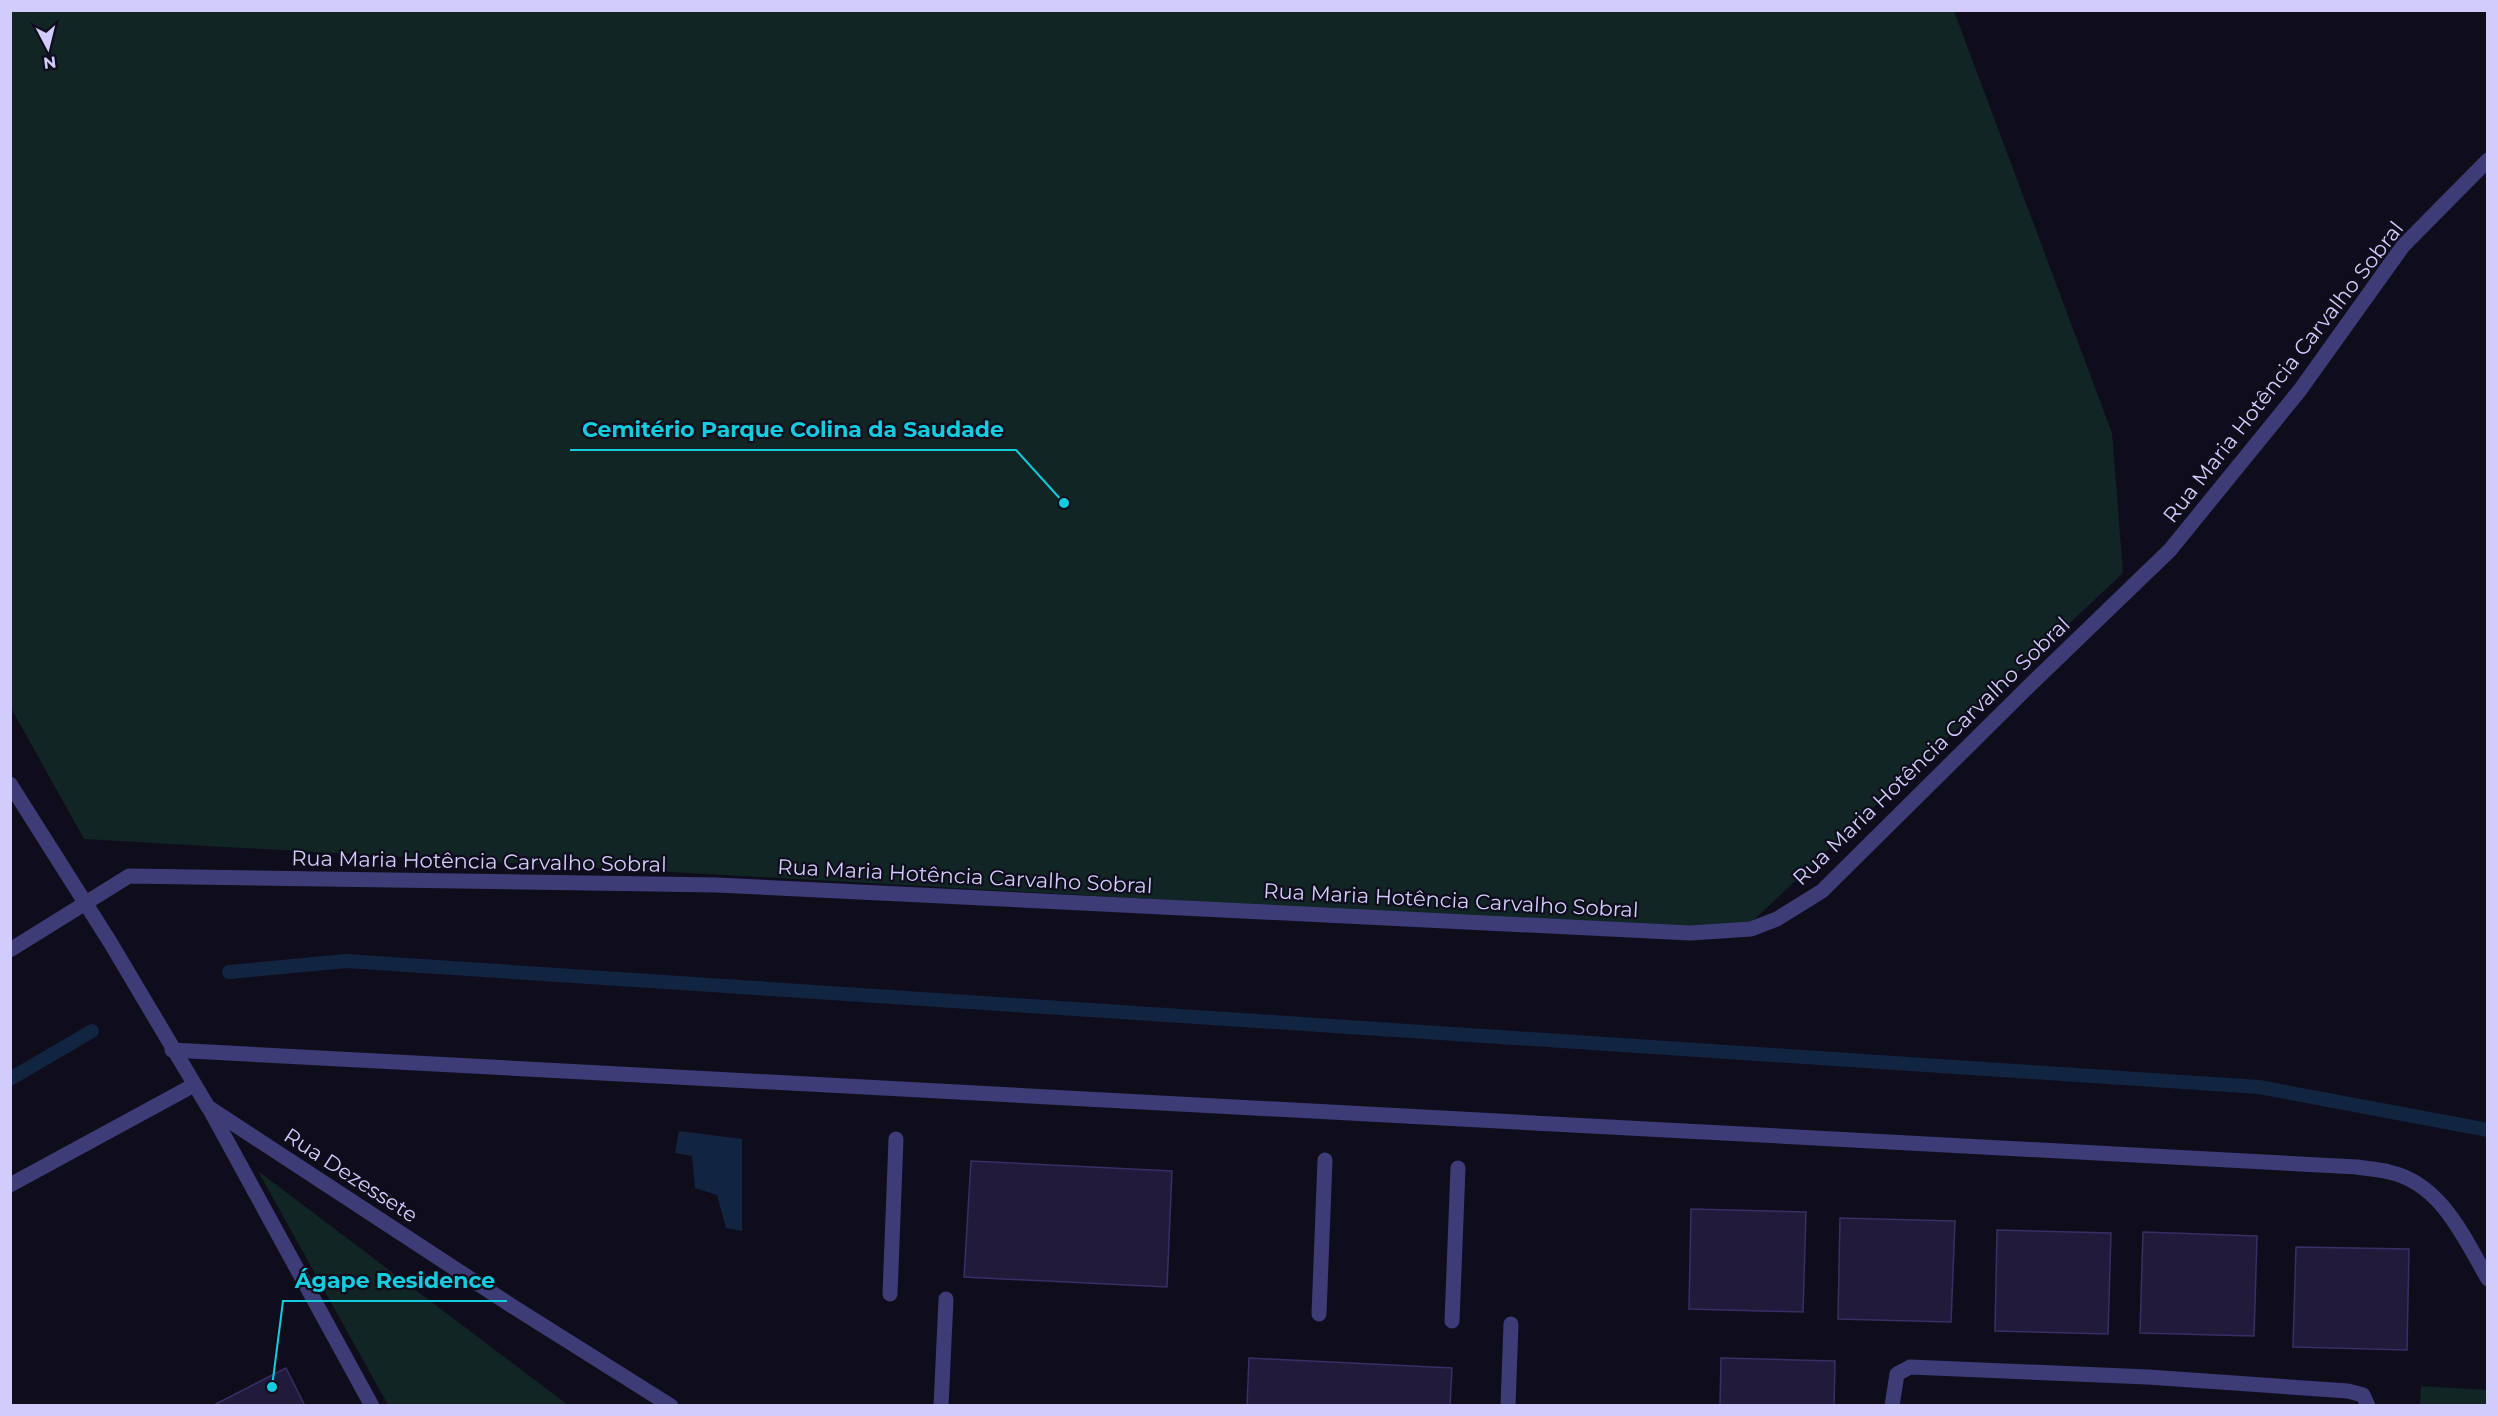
<svg xmlns="http://www.w3.org/2000/svg" width="2498" height="1416" viewBox="0 0 2498 1416" font-family="Montserrat,sans-serif">
<rect width="100%" height="100%" fill="#0f0d1c"/>
<g fill="#102524">
<path d="M10 11H1954L2112 433 2123 573 1741 932 84 839 11 708Z"/>
<path d="M258 1171 568 1405H388Z"/>
<path d="M2421 1386 2487 1390V1405H2420Z"/>
</g>
<path fill="#112440" d="M679 1131 742 1139V1231L726 1228 717 1195 695 1188 692 1156 675 1153Z"/>
<g fill="none" stroke-linecap="round" stroke-linejoin="round">
<g stroke="#112440" stroke-width="14">
<path d="M229 972 346 961 2259 1087 2488 1130"/>
<path d="M10 1079 92 1031"/>
</g>
</g>
<g fill="#211a3b" stroke="#392e65" stroke-width="1.5">
<path d="M971 1161 1172 1171 1167 1287 964 1277Z"/>
<path d="M1691 1209 1806 1212 1803 1312 1689 1309Z"/>
<path d="M1840 1218 1955 1221 1951 1322 1838 1319Z"/>
<path d="M1997 1230 2111 1233 2108 1334 1995 1331Z"/>
<path d="M2143 1232 2257 1236 2254 1336 2140 1333Z"/>
<path d="M2296 1247 2409 1249 2407 1350 2293 1347Z"/>
<path d="M1249 1358 1452 1368 1450 1406H1247Z"/>
<path d="M1721 1358 1835 1361 1834 1406H1720Z"/>
<path d="M286 1368 305 1406H212Z"/>
</g>
<g fill="none" stroke-linecap="round" stroke-linejoin="round">
<g stroke="#3e3c77" stroke-width="15">
<path d="M10 784 110 942 208 1107 512 1306 671 1406"/>
<path d="M10 950 129 876 717 885 1690 933 1751 929 1777 919 1822 891 2029 686 2170 550 2300 390 2403 246 2488 160"/>
<path d="M172 1050 2357 1167C2368 1169 2379 1169 2389 1172 2441 1183 2464 1238 2488 1279"/>
<path d="M209 1108 372 1406"/>
<path d="M10 1185 194 1085"/>
<path d="M890 1294 896 1139"/>
<path d="M1319 1314 1325 1160"/>
<path d="M1452 1321 1458 1168"/>
<path d="M941 1406 946 1299"/>
<path d="M1508 1406 1511 1324"/>
<path d="M1892 1406 1897 1374 1910 1367 2148 1377 2348 1391 2363 1395 2368 1406"/>
</g>
</g>
<g text-anchor="middle" dominant-baseline="central" stroke-width="4.5" stroke-linejoin="round" paint-order="stroke">
<g font-size="21" fill="#d1ccfb" stroke="#0f0d1c">
<text transform="translate(2283 372) rotate(-52)">Rua Maria Hotência Carvalho Sobral</text>
<text transform="translate(1931 751) rotate(-44)">Rua Maria Hotência Carvalho Sobral</text>
<text transform="translate(479 861) rotate(1)">Rua Maria Hotência Carvalho Sobral</text>
<text transform="translate(965 876) rotate(3)">Rua Maria Hotência Carvalho Sobral</text>
<text transform="translate(1451 900) rotate(3)">Rua Maria Hotência Carvalho Sobral</text>
<text transform="translate(351 1175) rotate(33)">Rua Dezessete</text>
</g>
</g>
<path fill="none" stroke="#13cce0" stroke-width="2" d="M1064 503L1016 450H570M272 1387L283 1301H507"/>
<g fill="#13cce0" stroke="#0f0d1c" stroke-width="2">
<circle cx="1064" cy="503" r="6"/>
<circle cx="272" cy="1387" r="6"/>
</g>
<g font-size="22" text-anchor="middle" font-weight="bold" fill="#13cce0" stroke="#0f0d1c" stroke-width="4.5" stroke-linejoin="round" paint-order="stroke">
<text x="793" y="437">Cemitério Parque Colina da Saudade</text>
<text x="395" y="1288">Ágape Residence</text>
</g>
<rect width="2498" height="1416" fill="none" stroke="#d1ccfb" stroke-width="24"/>
<g transform="translate(48 48) rotate(173)" stroke="#0f0d1c" stroke-width="4.5" paint-order="stroke">
<path d="M0-4.5L10 22L0 15L-10 22Z" fill="#d1ccfb"/>
<text y="-9" font-size="16" font-weight="bold" text-anchor="middle" fill="#d1ccfb">N</text>
</g>
</svg>
